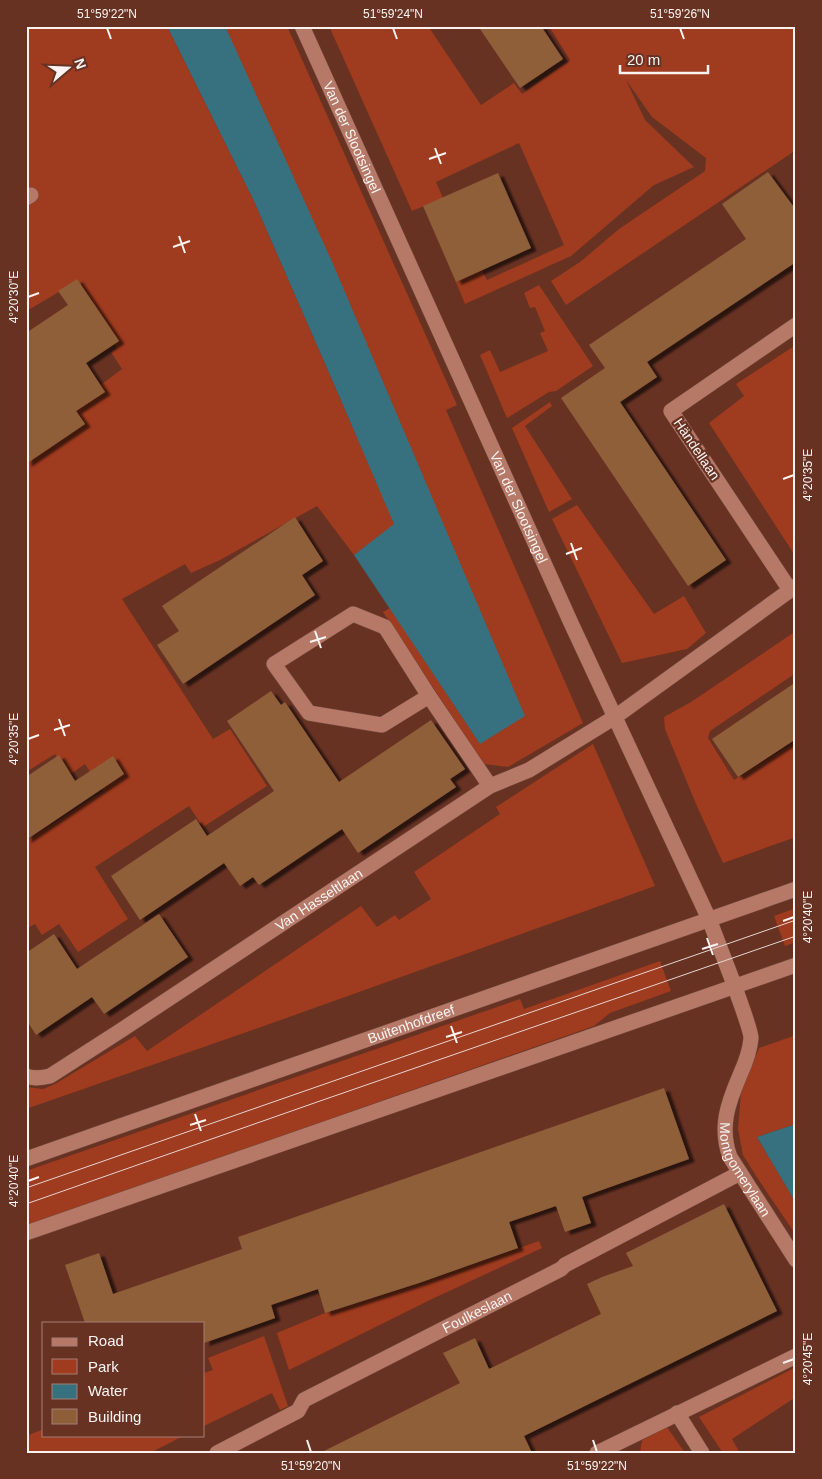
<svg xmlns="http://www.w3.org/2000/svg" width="822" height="1479" viewBox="0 0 822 1479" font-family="Helvetica,sans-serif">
<defs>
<filter id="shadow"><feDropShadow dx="5.5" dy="3" stdDeviation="1" flood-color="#0009"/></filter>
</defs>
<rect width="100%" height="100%" fill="#683223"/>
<g fill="#9f3b1e">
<path d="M26 26H167L254 201 340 398 395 525 354 555 317 506 220 560 191 573 185 564 122 599 213 739 230 729 267 786 203 827 189 806 95 867 128 919 78 952 59 924 42 935 35 924 26 929V841L103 791 85 764 69 775 55 754 26 772V433L74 405 122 369 111 352 117 348 74 283 30 309 26 308V207L35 201 26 188Z"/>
<path d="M225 26H287L457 405 446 410 583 723 508 767 484 764 383 612 390 608 480 744Z"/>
<path d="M329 26H428L481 105 514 83 522 94 570 60 549 26H796V150L566 305 551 281 580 262 619 229 705 171 706 158 652 117 626 80 645 120 694 167 654 185 571 256 465 304 456 282 482 270 487 280 564 245 519 143 436 182 443 198 412 211Z"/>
<path d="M539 285 593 366 556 391 549 392 507 418 480 355 490 350 500 372 548 351 540 333 545 331 535 307 530 308 524 293Z"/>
<path d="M796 345V557L709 423 744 396 736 384Z"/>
<path d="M550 402 552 406 525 426 572 499 549 512 512 428Z"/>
<path d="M577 505 654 614 684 596 706 633 687 649 622 663 552 519Z"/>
<path d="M796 631V673L710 731 708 738 734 780 796 741V837L723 863 696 804 665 729 664 717 691 702Z"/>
<path d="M593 744 655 886 264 1026 26 1109V1087L43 1089 55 1084 135 1036 147 1051 361 906 377 927 395 915 399 920 431 899 414 872 500 814 496 807Z"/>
<path d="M796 908V942L785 946 774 916Z"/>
<path d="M660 961 671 991 610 1013 594 1026 26 1226V1171L520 999 524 1009Z"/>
<path d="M796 1035V1124L757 1137 796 1203V1235L758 1179 743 1155 738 1129 741 1092 759 1048Z"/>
<path d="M539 1241 542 1248 432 1299 289 1370 277 1333 325 1313 412 1286Z"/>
<path d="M264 1336 288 1406 280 1410 272 1393 204 1426V1373L213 1370 208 1358Z"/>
<path d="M796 1367V1397L732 1439 740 1453H723L699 1417Z"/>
<path d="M667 1427 685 1453H640L642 1440Z"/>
<path d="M44 1429V1435H185L150 1453H26V1436Z"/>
</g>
<g fill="#377180">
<path d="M167 26H225L333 264 525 716 480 744 354 555 394 524 340 398 254 201Z"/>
<path d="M796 1124V1203L757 1137Z"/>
</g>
<g fill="#8e5e39" filter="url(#shadow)">
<path d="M478 26H541L563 59 520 88Z"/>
<path d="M768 172 796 210V262L647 362 657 377 620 402 726 560 688 586 561 398 605 368 589 345 746 239 722 204Z"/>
<path d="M498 173 531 248 456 282 423 206Z"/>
<path d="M77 279 119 341 86 363 105 392 76 411 85 424 26 464V333L68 305 58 291Z"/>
<path d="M295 517 323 561 302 575 315 595 183 684 157 645 179 631 162 606Z"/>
<path d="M796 682V739L738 777 712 739Z"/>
<path d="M271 691 281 705 285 702 339 782 431 720 465 769 450 779 456 787 358 853 342 829 259 885 253 877 240 886 224 863 140 920 111 876 196 819 207 836 274 791 227 721Z"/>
<path d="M59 755 75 781 113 756 124 774 26 840V777Z"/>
<path d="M159 914 188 957 104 1014 92 997 36 1035 26 1019V953L54 934 77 969Z"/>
<path d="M664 1088 689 1159 582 1197 591 1223 565 1232 556 1206 509 1222 518 1248 419 1283 325 1313 318 1289 271 1305 275 1318 204 1343V1323H85L65 1265 99 1253 113 1294 242 1249 238 1237Z"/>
<path d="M724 1204 777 1311 524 1436 532 1453H320L460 1383 443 1353 475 1338 489 1369 601 1314 587 1284 602 1277 633 1266 626 1253Z"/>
</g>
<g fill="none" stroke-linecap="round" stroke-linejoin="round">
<defs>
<g id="minor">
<path d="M26 198 31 195"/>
<path d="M790 590 671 411 796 325"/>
<path d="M429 696 382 725 309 713 274 664 353 614 385 627 429 696 490 786"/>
<path id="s1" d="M735 987C738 997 751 1030 751 1038 750 1051 745 1064 740 1075 728 1103 719 1127 730 1157L796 1260"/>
<path id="s2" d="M26 1076C34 1079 41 1078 50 1076L120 1031 490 786 529 770 615 717 796 586"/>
<path d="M677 1413 702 1453"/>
<path id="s3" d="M217 1453 298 1411 304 1400 561 1269 565 1265 740 1173"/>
<path d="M597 1453 796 1356"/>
</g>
<g id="tertiary">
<path id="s4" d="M302 26 571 623 709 919 735 987"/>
<path id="s5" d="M26 1159 796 889"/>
<path d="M26 1233 796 965"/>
</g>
</defs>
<use href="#minor" stroke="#744c40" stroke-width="16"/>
<use href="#tertiary" stroke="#744c40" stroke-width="16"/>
<use href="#minor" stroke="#b67967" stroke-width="15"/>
<use href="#tertiary" stroke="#b67967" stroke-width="15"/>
<g stroke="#e4d5d1" stroke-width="1">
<path d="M26 1188 796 920"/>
<path d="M26 1204 320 1101 796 936"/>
</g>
</g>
<path fill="none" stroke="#faf3f1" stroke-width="2" d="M107 28 111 39M393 28 397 39M680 28 684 39M435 148 441 164M429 159 446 153M179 236 185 253M173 247 190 241M28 297 39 293M783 479 794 475M571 543 577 560M566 554 582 548M315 631 321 648M310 642 326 637M59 719 65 736M54 730 70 725M28 739 39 735M783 921 794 917M707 938 713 955M702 949 718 944M451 1026 457 1043M446 1037 462 1032M195 1114 201 1131M190 1125 206 1120M28 1181 39 1177M783 1363 794 1359M307 1440 311 1452M593 1440 597 1452"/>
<g text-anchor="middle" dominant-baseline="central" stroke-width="4.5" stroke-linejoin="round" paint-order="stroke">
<g font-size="14" fill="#faf3f1" stroke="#683223">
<text stroke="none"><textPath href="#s4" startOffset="122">Van der Slootsingel</textPath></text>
<text transform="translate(697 449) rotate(56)">Händellaan</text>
<text stroke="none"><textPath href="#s4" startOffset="528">Van der Slootsingel</textPath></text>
<text stroke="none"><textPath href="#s2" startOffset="346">Van Hasseltlaan</textPath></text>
<text stroke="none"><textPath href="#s5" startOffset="408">Buitenhofdreef</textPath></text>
<text stroke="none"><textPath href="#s1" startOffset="194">Montgomerylaan</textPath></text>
<text stroke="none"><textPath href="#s3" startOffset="298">Foulkeslaan</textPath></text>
</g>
</g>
<rect width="822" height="1479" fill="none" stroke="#683223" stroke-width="55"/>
<rect x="42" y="1322" width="162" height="115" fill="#683223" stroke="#a27f75"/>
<rect x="52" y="1338" width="25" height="8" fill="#b67967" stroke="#a27f75"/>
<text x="88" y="1346" font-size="15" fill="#faf3f1">Road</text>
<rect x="52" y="1359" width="25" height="15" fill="#9f3b1e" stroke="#a27f75"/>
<text x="88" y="1372" font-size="15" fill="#faf3f1">Park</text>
<rect x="52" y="1384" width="25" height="15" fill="#377180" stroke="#a27f75"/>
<text x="88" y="1396" font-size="15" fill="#faf3f1">Water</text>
<rect x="52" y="1409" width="25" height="15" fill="#8e5e39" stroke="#a27f75"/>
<text x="88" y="1422" font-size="15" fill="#faf3f1">Building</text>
<g transform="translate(68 68) rotate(71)" stroke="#683223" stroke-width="4" paint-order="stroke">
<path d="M0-4L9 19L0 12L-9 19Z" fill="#faf3f1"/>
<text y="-8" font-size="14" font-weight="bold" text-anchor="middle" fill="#faf3f1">N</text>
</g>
<path d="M620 65v8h88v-8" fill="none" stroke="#faf3f1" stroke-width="2.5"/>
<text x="627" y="65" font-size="15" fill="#faf3f1" stroke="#683223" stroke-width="4" paint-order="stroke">20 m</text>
<rect x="28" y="28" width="766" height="1424" fill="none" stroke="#faf3f1" stroke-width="2"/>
<g font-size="12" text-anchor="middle" fill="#faf3f1">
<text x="107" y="18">51°59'22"N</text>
<text x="393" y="18">51°59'24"N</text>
<text x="680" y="18">51°59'26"N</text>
<text transform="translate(14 297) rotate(-90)" y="4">4°20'30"E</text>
<text transform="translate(808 475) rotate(-90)" y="4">4°20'35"E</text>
<text transform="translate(14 739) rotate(-90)" y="4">4°20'35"E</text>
<text transform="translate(808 917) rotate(-90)" y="4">4°20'40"E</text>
<text transform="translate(14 1181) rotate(-90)" y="4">4°20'40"E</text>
<text transform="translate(808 1359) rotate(-90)" y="4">4°20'45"E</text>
<text x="311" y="1470">51°59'20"N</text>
<text x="597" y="1470">51°59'22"N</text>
</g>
</svg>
